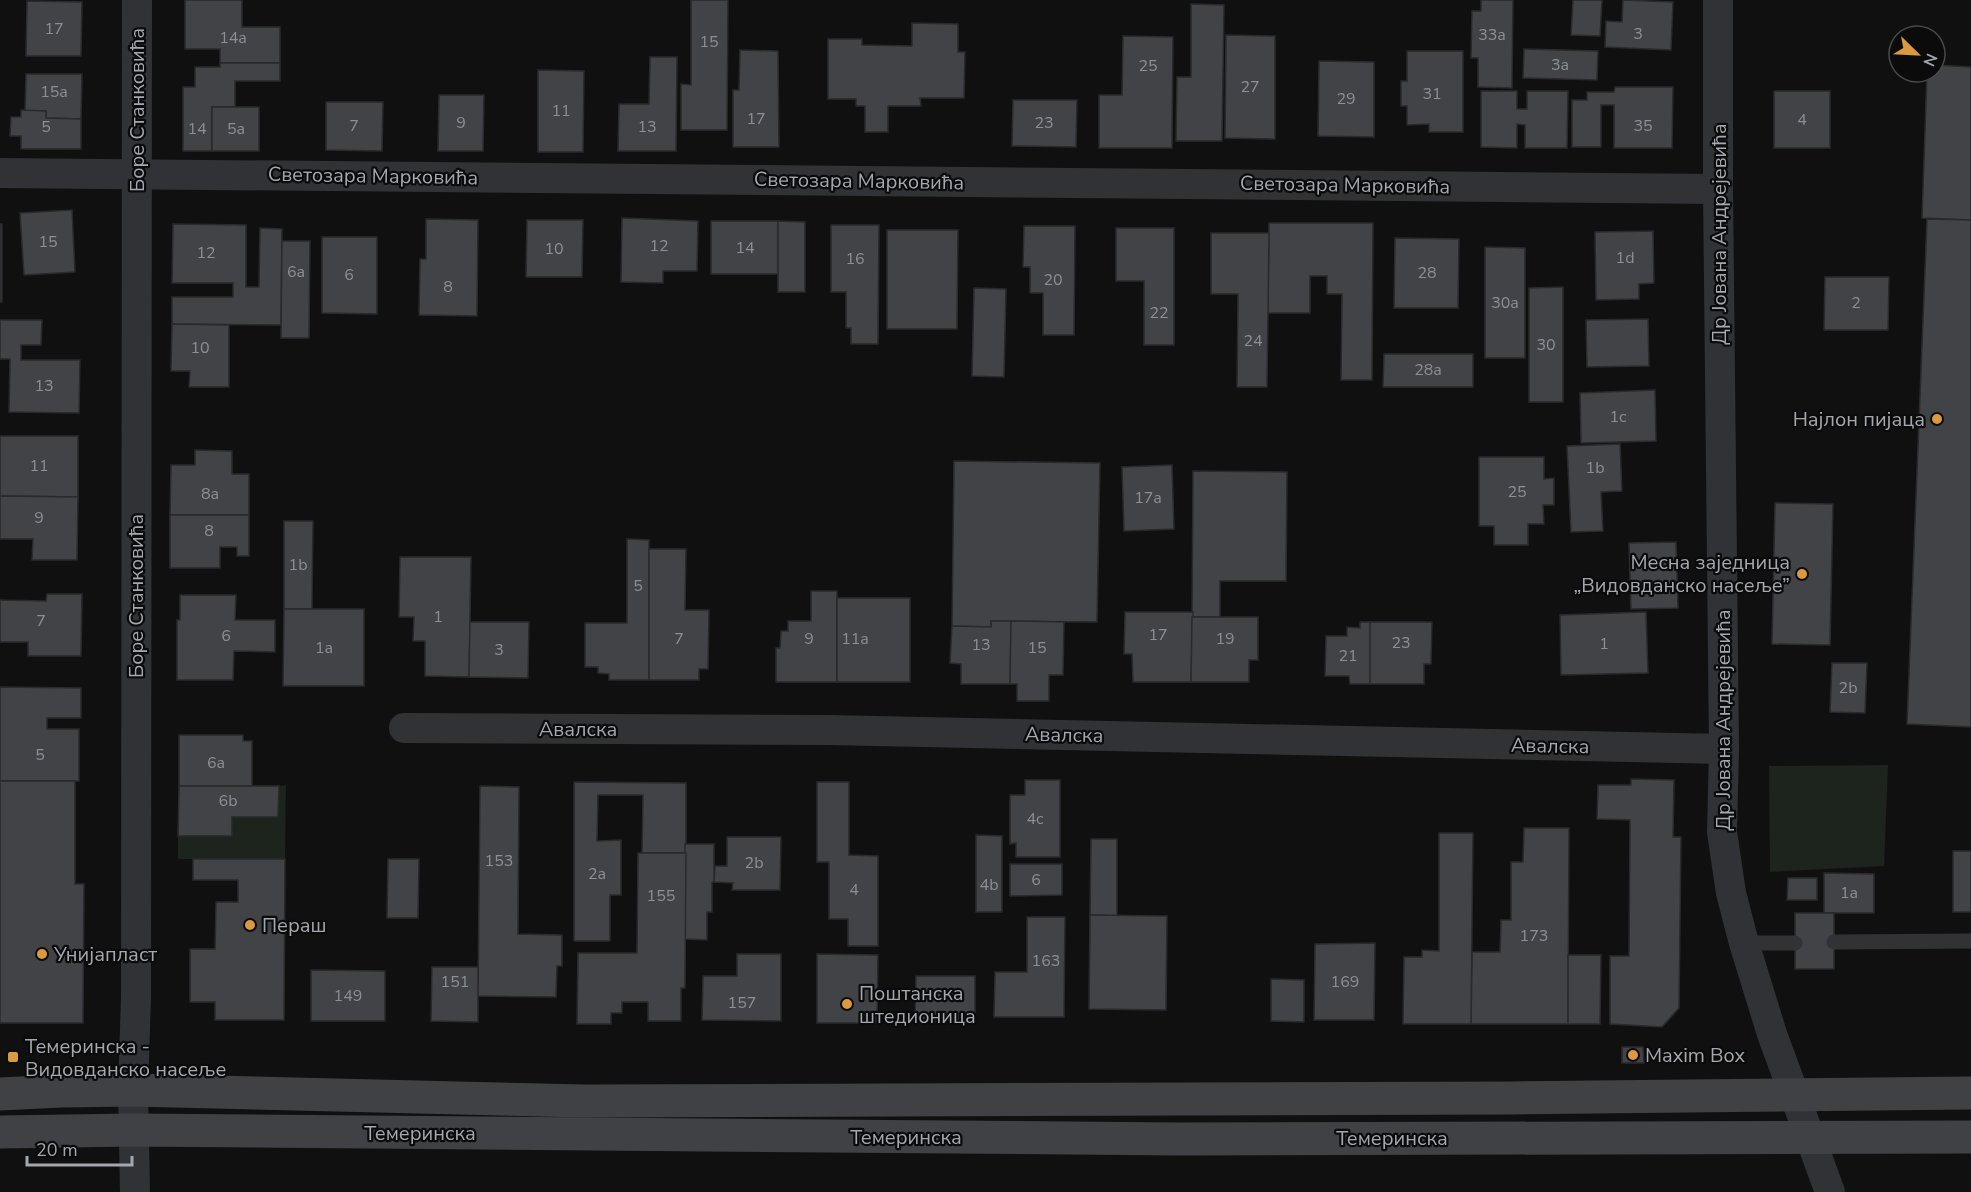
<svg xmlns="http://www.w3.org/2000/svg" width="1971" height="1192" viewBox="0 0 1971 1192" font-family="'Nunito Sans',sans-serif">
<rect width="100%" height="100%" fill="#101011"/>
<g fill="#1d231d">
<path d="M1888 765 1884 866 1770 872 1769 766Z"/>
<path d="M286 785 285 859H178V836L232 817H278L279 786Z"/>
</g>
<g fill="#424346" stroke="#2a2a2d" stroke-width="1.5">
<path d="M185 0H242V27H280V63H220V49H185Z"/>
<path d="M691 0H728L727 130H681V84L691 85Z"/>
<path d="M1481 0H1513L1512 88 1478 87V58H1471L1472 11H1481Z"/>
<path d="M1573 0H1602L1600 36 1571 35Z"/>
<path d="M1623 0 1673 2 1671 50 1605 47 1606 21 1622 22Z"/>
<path d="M27 1 82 2 81 56H26Z"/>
<path d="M1191 4 1224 5 1222 141H1176L1177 77H1191Z"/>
<path d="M912 23 958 24V52H965L964 98H920L921 106H888V132H865V106H856V99H828V39H862V45L912 46Z"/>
<path d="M1226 35 1275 36V139L1225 138Z"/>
<path d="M1123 36 1173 37 1172 148H1099V95H1122Z"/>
<path d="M1524 49 1598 51 1597 80 1523 78Z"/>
<path d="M740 50 778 51 779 147H733V90H739Z"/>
<path d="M1407 51H1463V132H1429V124L1407 125V106H1401V81H1407Z"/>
<path d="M650 57H677L676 151H618L619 104H649Z"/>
<path d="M1319 61 1374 62V137L1318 136Z"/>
<path d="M220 63H280V81H235V107H212V151H183V87H195V67H220Z"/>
<path d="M1935 65 1971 67V220L1922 218 1927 72H1935Z"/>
<path d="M538 70 584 71 583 152H538Z"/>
<path d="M26 74H82L81 119 46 118V111H25Z"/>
<path d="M1615 87H1673L1672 148H1614V105H1601V147H1572V100H1587V92H1614Z"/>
<path d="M1481 91H1517V109H1527V91H1568L1567 148H1525V125L1517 124V148L1481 147Z"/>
<rect x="1774" y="91" width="56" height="57"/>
<path d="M439 95H484L483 151H438Z"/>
<path d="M1013 100H1077L1076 147 1012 146Z"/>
<path d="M326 102H383L382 151 326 150Z"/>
<rect x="212" y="107" width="47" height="44"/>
<path d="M21 110 46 111V118L81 119V149H21V136H10L11 117H21Z"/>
<path d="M72 210 75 272 24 275 20 213Z"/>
<path d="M622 218 698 221 697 271H663V283L621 282Z"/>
<path d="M426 219 478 220 477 316 419 315 420 259H426Z"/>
<path d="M1927 219 1971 220V727L1907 724Z"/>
<path d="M527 220H583L582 277H526Z"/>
<rect x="711" y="221" width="67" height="53"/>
<path d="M778 221 805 222V292H778Z"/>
<path d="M1269 223H1373L1372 380H1341L1342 294H1327V276H1310V313H1268Z"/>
<rect x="0" y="224" width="2" height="78"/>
<path d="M173 224 246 225V287H259L260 228 282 229 281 325 172 324V297H233V283H172Z"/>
<path d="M831 225H879L878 344H851V328H846V292H831Z"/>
<path d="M1024 226H1075L1074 335H1043V293H1030V267H1023Z"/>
<path d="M1116 228H1174V345H1144V281H1116Z"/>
<path d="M887 230H958L957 329H887Z"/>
<path d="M1653 231 1654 283 1639 284V299L1596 300 1595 232Z"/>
<path d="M1211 233H1269L1267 387H1237L1238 294H1211Z"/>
<path d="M322 237H377V314L322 313Z"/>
<path d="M1395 238 1459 239 1458 308H1394Z"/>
<path d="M282 241H310L309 338H281Z"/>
<path d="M1485 247 1525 248V358H1485Z"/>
<path d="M1825 277H1889L1888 330H1824Z"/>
<path d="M1563 287V402H1529V288Z"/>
<path d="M974 288 1006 289 1004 377 972 376Z"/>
<path d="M1648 319 1649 366 1587 367 1586 320Z"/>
<path d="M0 320H42L41 345H21V360H80L79 413 9 412 10 359H0Z"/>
<path d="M172 324 229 325V387H189L190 371H171Z"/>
<path d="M1384 354H1473V387H1383Z"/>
<path d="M1655 390 1656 441 1581 443 1580 393Z"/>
<path d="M0 436H78V497L0 496Z"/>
<path d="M1620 444 1622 491 1601 492 1603 531 1571 532 1567 446Z"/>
<path d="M195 450 232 451V474H249V515H170L171 465H195Z"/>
<path d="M1479 457H1544V479L1554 478V505H1543L1544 524H1528V545H1494V526H1479Z"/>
<path d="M954 461 1100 463 1097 622 991 621V627L952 626Z"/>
<path d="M1172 465 1174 529 1124 531 1122 467Z"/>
<path d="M1193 471 1287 472 1286 581H1220V617H1192Z"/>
<path d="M0 496 78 497 77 560H32L33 539H0Z"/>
<path d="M1775 503 1833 504 1830 645 1772 644Z"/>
<path d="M170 515H249V556H237V547H220V568H170Z"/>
<path d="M284 521H313L312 609H284Z"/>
<path d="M627 539 649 540V680H609V674L598 673V667H585V623H627Z"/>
<path d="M1676 542 1678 608 1631 609 1629 543Z"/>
<path d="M649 549H686L685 610H709L708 669H699V680H649Z"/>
<path d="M400 557H471L469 677 425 676V641H413L414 617H399Z"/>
<path d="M811 591H837V682H776V648H780L781 631H788V621H811Z"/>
<path d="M47 594H82L81 656H28V642H0V600L46 601Z"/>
<path d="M180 595H236L235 620H275V652L234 651 233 680H177V620H180Z"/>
<rect x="837" y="598" width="73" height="84"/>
<path d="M284 609H364V686H283Z"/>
<path d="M1125 612H1193L1191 682H1133L1132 654H1124Z"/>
<path d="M1646 612 1648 673 1561 675 1560 615Z"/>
<path d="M1192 617H1258V660H1249V682H1191Z"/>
<path d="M991 621H1011L1010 684H961V664L950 663 952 626 991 627Z"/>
<path d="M1011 621 1064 622 1063 675H1049V701H1017V684H1010Z"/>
<path d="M470 622H529L528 678 469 677Z"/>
<path d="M1360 622H1370V684H1350L1349 676H1325L1326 636H1347V627L1360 628Z"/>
<path d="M1370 622H1432L1431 664H1424V684H1370Z"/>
<path d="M1832 663H1867L1865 713 1830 712Z"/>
<path d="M0 687 81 688V718H47V729H79V781H0Z"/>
<path d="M179 735H243V741H252V786H179Z"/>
<path d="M1631 779 1674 780 1673 837H1681L1679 1008 1662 1027 1610 1024V956H1629L1630 820 1597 819 1598 785H1631Z"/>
<path d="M1025 780H1060V857H1016V843L1010 844V795H1025Z"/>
<path d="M0 781H75V884H84L83 1023H0Z"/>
<path d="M574 782 686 783V853H642L643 795H598L597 841 621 840V895H610V941H574Z"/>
<path d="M817 782H849V855L878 856V946H848V919H829V862H817Z"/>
<path d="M179 786H279L278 817H232V836H178Z"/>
<path d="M480 786 519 787 518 934 562 935V966H557L556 997 478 996Z"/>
<path d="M1524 828H1569L1568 1024H1471L1472 952H1500L1501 920H1511V862H1523Z"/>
<path d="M1439 833H1473L1471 1024H1403L1404 957H1422V950L1439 951Z"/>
<path d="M976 835 1002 836V912H976Z"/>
<path d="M727 837H781L780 890H732L733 883 714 882 715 866H727Z"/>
<path d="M1091 839H1117V916L1090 915Z"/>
<path d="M685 844H714V882H712V912H707V940L685 939Z"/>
<rect x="1953" y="851" width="18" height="61"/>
<path d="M638 853H686L685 988H681V1021H648V1002H622V1013H611V1024H577L578 953H637Z"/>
<path d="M193 859H285L284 1020H215V1002H190V949H215L216 902H238V880H193Z"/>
<path d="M388 859H419L418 918H387Z"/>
<path d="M1010 864H1062V895L1010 896Z"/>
<path d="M1824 873 1874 874V913H1824Z"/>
<path d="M1788 878H1817V900H1787Z"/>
<rect x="1795" y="913" width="39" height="56"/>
<path d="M1090 915 1167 916 1166 1010 1089 1009Z"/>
<path d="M1027 917H1065L1064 1017H994L995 972H1027Z"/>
<path d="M1375 943 1374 1020H1314L1315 944Z"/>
<path d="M737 954H781V1021L702 1020 703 976H737Z"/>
<path d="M817 954 878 955 877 1023H817Z"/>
<path d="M1568 955H1601L1600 1024H1568Z"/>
<path d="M432 967H478V1022L431 1021Z"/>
<path d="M311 970 385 971V1021H311Z"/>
<path d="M916 976H975V1022H915Z"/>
<path d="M1271 979 1304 980V1022L1271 1021Z"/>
<path d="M1622 1047H1643L1644 1063H1622Z"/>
</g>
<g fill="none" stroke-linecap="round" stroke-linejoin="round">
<g stroke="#313235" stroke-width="15">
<path d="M1834 942 1971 941"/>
<path d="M1744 943H1795"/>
</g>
<g stroke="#313235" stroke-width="30">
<path d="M1718 0V189L1724 749 1722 832 1731 893 1744 943 1772 1034 1830 1192"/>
<path d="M0 173 1718 189"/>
<path d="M404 728 828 730 1724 749"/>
<path d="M135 1192 133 1090 136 997 137 0"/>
</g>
<g stroke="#404145" stroke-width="33">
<path d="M0 1094 61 1091 133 1090 584 1101 1512 1098 1971 1093"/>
<path d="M0 1132 134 1130 1178 1139 1971 1137"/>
</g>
</g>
<g fill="#db9a3e" stroke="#0b0b0c" stroke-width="2">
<circle cx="1937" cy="419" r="6"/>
<circle cx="1802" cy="574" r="6"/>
<circle cx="250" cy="925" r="6"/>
<circle cx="42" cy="954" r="6"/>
<circle cx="847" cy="1004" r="6"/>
<circle cx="1633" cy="1055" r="6"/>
<rect x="7" y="1051" width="12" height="12" rx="3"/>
</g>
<g text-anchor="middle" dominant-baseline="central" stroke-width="4.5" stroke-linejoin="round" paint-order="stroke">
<g font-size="16" fill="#8b8f96">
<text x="54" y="29">17</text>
<text x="1638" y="34">3</text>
<text x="1492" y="35">33a</text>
<text x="233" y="38">14a</text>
<text x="709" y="42">15</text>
<text x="1560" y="65">3a</text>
<text x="1148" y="66">25</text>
<text x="1250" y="87">27</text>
<text x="54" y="92">15a</text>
<text x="1432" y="94">31</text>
<text x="1346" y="99">29</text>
<text x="561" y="111">11</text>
<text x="756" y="119">17</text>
<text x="1802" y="120">4</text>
<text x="461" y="123">9</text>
<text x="1044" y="123">23</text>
<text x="354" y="126">7</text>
<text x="1643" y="126">35</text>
<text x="46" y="127">5</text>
<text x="647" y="127">13</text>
<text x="197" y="129">14</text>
<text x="236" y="129">5a</text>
<text x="48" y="242">15</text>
<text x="659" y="246">12</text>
<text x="745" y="248">14</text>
<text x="554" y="249">10</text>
<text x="206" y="253">12</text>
<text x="1625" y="258">1d</text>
<text x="855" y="259">16</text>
<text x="296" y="272">6a</text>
<text x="1427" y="273">28</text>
<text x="349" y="275">6</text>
<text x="1053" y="280">20</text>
<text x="448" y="287">8</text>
<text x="1505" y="303">30a</text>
<text x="1856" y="303">2</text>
<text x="1159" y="313">22</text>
<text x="1253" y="341">24</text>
<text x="1546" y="345">30</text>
<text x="200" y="348">10</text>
<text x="1428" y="370">28a</text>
<text x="44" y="386">13</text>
<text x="1618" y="417">1c</text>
<text x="39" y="466">11</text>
<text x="1595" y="468">1b</text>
<text x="1517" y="492">25</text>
<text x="210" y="494">8a</text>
<text x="1148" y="498">17a</text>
<text x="39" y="518">9</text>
<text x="209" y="531">8</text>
<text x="298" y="565">1b</text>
<text x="638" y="586">5</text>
<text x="438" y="617">1</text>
<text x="41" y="621">7</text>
<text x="1158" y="635">17</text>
<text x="226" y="636">6</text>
<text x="679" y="639">7</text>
<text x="809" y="639">9</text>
<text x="855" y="639">11a</text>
<text x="1225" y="639">19</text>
<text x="1401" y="643">23</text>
<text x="1604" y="644">1</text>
<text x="981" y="645">13</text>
<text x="324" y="648">1a</text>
<text x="1037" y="648">15</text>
<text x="499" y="650">3</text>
<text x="1348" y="656">21</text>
<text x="1848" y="688">2b</text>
<text x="40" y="755">5</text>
<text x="216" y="763">6a</text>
<text x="228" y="801">6b</text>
<text x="1035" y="819">4c</text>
<text x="499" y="861">153</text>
<text x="754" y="863">2b</text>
<text x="597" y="874">2a</text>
<text x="1036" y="880">6</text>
<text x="989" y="885">4b</text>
<text x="854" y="890">4</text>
<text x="1849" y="893">1a</text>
<text x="661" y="896">155</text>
<text x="1534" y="936">173</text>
<text x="1046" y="961">163</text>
<text x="455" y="982">151</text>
<text x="1345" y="982">169</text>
<text x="348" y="996">149</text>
<text x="742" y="1003">157</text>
</g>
<g font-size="20" fill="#a3a8b0" stroke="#0b0b0c">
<text transform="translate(137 110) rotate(-90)">Боре Станковића</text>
<text transform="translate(373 176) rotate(1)">Светозара Марковића</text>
<text transform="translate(859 181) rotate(1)">Светозара Марковића</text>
<text transform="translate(1345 185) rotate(1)">Светозара Марковића</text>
<text transform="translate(1719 234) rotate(-90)">Др Јована Андрејевића</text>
<text transform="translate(136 596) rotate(-90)">Боре Станковића</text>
<text transform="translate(1723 720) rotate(-90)">Др Јована Андрејевића</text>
<text x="578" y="729">Авалска</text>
<text transform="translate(1064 735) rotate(1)">Авалска</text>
<text transform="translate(1550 746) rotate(1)">Авалска</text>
<text x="420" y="1133">Темеринска</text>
<text x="906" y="1137">Темеринска</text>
<text x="1392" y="1138">Темеринска</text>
</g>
<g font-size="20" fill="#a3a8b0" stroke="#0b0b0c" text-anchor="start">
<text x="1925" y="419" text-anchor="end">Најлон пијаца</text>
<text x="1790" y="562" text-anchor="end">Месна заједница<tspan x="1790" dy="23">„Видовданско насеље”</tspan></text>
<text x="262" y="925">Пераш</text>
<text x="54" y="954">Унијапласт</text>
<text x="859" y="993">Поштанска<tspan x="859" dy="23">штедионица</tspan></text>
<text x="25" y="1046">Темеринска -<tspan x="25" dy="23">Видовданско насеље</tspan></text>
<text x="1645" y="1055">Maxim Box</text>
</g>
</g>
<g transform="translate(1917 54) rotate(114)"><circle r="28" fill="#0b0b0c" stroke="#484a4e" stroke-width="1.5"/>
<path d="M0-4.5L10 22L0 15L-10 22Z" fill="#db9a3e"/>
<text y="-9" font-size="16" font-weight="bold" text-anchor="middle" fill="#a3a8b0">N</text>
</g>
<path d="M27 1156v9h105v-9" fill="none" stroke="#a3a8b0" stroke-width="3"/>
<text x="36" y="1156" font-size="18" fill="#a3a8b0" stroke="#0b0b0c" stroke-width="4.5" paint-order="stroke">20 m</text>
</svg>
